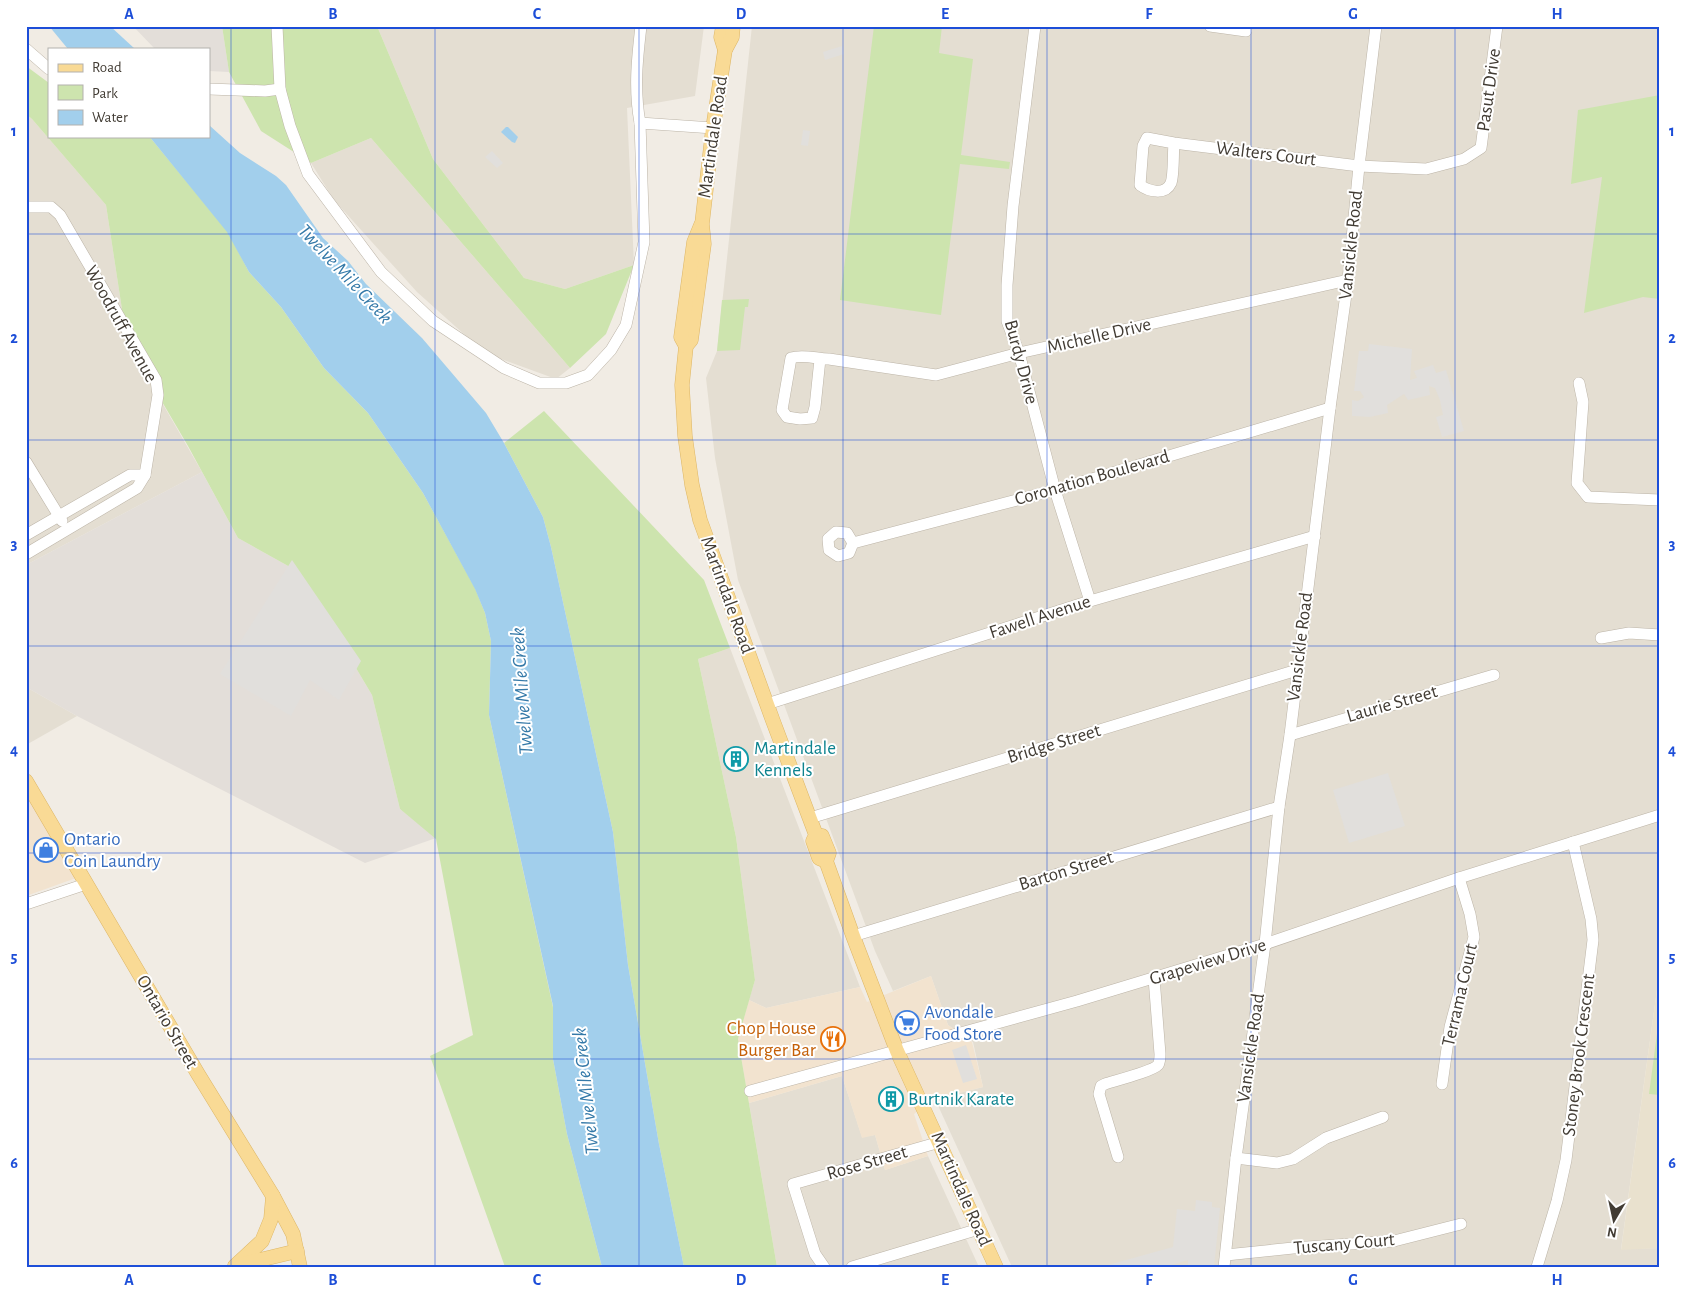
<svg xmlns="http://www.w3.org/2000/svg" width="1686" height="1293" viewBox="0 0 1686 1293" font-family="'Alegreya Sans',sans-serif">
<rect width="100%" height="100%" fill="#f1ece4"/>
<g fill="#e4ded2">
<path d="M377 26H704L695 96 627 108 634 265 565 289 524 278 433 159Z"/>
<path d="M752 26H1660V880L1657 881 1660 891V968L1621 1249 1660 1248V1267H1012L935 1099 983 1087 973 1042 948 1025 931 976 893 991 875 951 738 580 715 458 706 378 717 351Z"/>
<path d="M26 114 32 119 106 205 127 342 202 472 26 565Z"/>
<path d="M371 138 570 368 556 379 485 353 417 292 334 200 311 163Z"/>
<path d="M730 648 860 987 766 1008 749 1000 755 980 736 837 698 659Z"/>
<path d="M26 687 77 716 26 745Z"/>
<path d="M842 1076 862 1137 875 1135 885 1170 928 1156 979 1267H777L749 1103Z"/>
</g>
<g fill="#f2e3cf">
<path d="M26 795 76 878 26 896Z"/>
<path d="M931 976 948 1025 972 1042 983 1087 935 1099 914 1114 928 1156 885 1170 875 1135 862 1138 842 1076 749 1103 738 1039 749 1000 766 1008 860 987 867 1002Z"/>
</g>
<g fill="#e3ded9">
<path d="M133 26H222L229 72 209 71V49H155Z"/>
<path d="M202 472 238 538 299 572 372 695 400 809 436 838 365 863 77 716 26 687V565Z"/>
</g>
<path fill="#e9e1ce" d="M1660 968V1248L1621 1250Z"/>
<g fill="#cde4ae">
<path d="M222 26H377L433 159 524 278 565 289 634 265 606 334 570 368 371 138 311 163 261 131 229 72Z"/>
<path d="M874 26H942L939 53 973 59 961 155 1010 162 1009 169 960 164 941 315 840 300Z"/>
<path d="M26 66 49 83V136H149L228 232 249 272 281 307 324 368 368 413 423 493 475 588 485 613 491 641 489 715 553 1007V1059L567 1134 602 1267H505L430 1056 473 1035 436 839 400 809 372 695 299 572 238 538 188 446 127 342 106 205 32 119 26 114Z"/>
<path d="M1660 95V299L1643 297 1584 313 1602 177 1571 184 1578 110Z"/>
<path d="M749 299 748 307H745L740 350 717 351 722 300Z"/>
<path d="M544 411 704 580 730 648 698 659 736 837 755 980 738 1039 777 1267H684L659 1144 628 965 613 832 551 547 543 517 504 443Z"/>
<path d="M1660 1011V1095L1649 1094Z"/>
</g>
<g fill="#e1dfdc">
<path d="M842 46 844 54 825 60 823 52Z"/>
<path d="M803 130 810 131 808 146 801 145Z"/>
<path d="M492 151 503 163 497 168 485 157Z"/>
<path d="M1369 344 1412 349 1410 380 1417 378 1414 371 1433 365 1436 373 1446 370 1464 431 1442 437 1436 417 1443 415 1440 400 1435 388 1429 386 1430 395 1408 400 1404 394 1387 405 1388 413 1370 417 1352 416V400L1358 401 1364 397 1360 391H1354L1359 351H1368Z"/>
<path d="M292 560 361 661 339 700 310 680 291 716 220 674Z"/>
<path d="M1388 773 1405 826 1349 843 1333 790Z"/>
<path d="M966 1045 977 1079 963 1083 952 1050Z"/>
<path d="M1196 1200 1212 1202V1207L1220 1208 1214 1267H1188V1260L1164 1267H1108V1265L1173 1247 1177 1209 1195 1211Z"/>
</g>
<g fill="#a2cfec">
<path d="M49 26H110L135 49H68Z"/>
<path d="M209 125 240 153 276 176 286 185 323 238 348 261 366 284 422 338 486 413 504 443 543 517 551 547 613 832 628 965 659 1144 684 1267H602L567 1134 553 1059V1006L489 715 491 641 485 613 475 589 423 493 368 413 324 368 281 307 249 272 227 232 149 136H209Z"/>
<path d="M506 127H508L518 137 515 143 512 142 501 132Z"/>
</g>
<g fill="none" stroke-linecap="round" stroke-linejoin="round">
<defs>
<g id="minor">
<path d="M277 26 280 89 290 126 308 174 381 272 433 321 504 368 539 383H566L588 375 611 350 626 325 644 242 640 123C634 89 637 60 641 26"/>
<path d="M1035 26 1013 206 1007 285V321L1019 353 1055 490 1090 601"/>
<path d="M1210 26 1246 31V26"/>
<path d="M26 49 49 69"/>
<path d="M209 89 265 91 280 89"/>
<path d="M640 123 713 128"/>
<path d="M1174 143C1173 152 1174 175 1171 183 1165 196 1148 191 1140 185L1143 146 1147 138 1174 143 1359 166 1426 169 1464 159 1481 148 1497 26"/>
<path d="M26 207H51L60 215 156 380 158 395 145 475 137 488 26 554"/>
<path d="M820 359 815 407 812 418 800 419 787 417 782 410 791 358C803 354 817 359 829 359L936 375 1019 353 1348 280"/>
<path d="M1579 383 1583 402 1577 483 1588 497 1660 500"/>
<path d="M26 462 62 521"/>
<path d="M836 532 847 533 853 543 849 553 838 556 829 550 828 539Z"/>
<path d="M26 535 130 475H145"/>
<path d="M853 543 1055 490 1330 408"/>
<path d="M1601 638 1629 633 1660 635"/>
<path d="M767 704 1090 601 1315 536"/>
<path d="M1290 735 1494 675"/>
<path d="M810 818 1297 670"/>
<path d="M26 904 86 884"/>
<path d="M853 936 1279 807"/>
<path d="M1442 1084 1450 1027 1474 937 1470 914 1459 878"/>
<path d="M750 1091 1077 1001 1265 944 1459 878 1660 815"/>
<path d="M1118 1157 1099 1094 1101 1086 1105 1084C1114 1081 1153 1071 1158 1065 1160 1062 1160 1057 1160 1054L1154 978"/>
<path d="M1236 1158 1277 1163 1293 1159 1326 1138 1383 1117"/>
<path d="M1226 1255 1293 1248 1394 1241 1461 1224"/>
<path d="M824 1267 815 1254 793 1184 940 1142"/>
<path d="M852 1267 979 1229"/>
<path d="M1224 1267 1236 1158 1265 944 1279 807 1290 735 1330 408 1348 280 1359 166 1376 26"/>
<path d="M1537 1267 1557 1201 1566 1160 1593 940 1591 919 1573 842"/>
</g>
<g id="major">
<path d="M723 26 721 37 725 50"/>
<path d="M733 26 732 37 725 50 713 128 702 224 704 244 691 340 686 346 682 385 685 436 692 485 700 520 773 721 816 835 813 841 819 858 826 861"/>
<path d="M686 346 681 337 694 242 701 225"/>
<path d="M26 781 198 1074 273 1196 293 1234 300 1267"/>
<path d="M816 835 822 836 829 853 826 861 853 936 897 1051 996 1267"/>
<path d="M235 1266 262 1241 271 1219 273 1196"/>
<path d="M235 1266 297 1251"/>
</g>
</defs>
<use href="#minor" stroke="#bcb4a7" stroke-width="12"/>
<use href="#major" stroke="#ddb666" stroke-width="15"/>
<use href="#minor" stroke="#fff" stroke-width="11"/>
<use href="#major" stroke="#f9da95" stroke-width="14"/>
</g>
<path fill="none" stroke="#1d4ed8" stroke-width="1" stroke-opacity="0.55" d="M231 26V1267M435 26V1267M639 26V1267M843 26V1267M1047 26V1267M1251 26V1267M1455 26V1267M26 234H1660M26 440H1660M26 646H1660M26 853H1660M26 1059H1660"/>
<defs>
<symbol id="building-ring" viewBox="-11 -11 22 22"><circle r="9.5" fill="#fff" stroke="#0f9aa8" stroke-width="1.5"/><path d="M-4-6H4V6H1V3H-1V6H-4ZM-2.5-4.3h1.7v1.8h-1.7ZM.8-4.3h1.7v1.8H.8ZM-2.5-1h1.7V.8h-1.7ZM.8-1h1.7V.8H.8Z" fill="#0f9aa8"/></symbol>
<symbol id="shop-ring" viewBox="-11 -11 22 22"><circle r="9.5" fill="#fff" stroke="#3f7fe0" stroke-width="1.5"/><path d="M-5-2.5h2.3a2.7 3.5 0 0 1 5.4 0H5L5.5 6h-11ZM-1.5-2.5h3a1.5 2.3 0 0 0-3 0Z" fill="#3f7fe0"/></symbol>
<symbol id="supermarket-ring" viewBox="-11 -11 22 22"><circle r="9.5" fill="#fff" stroke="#3f7fe0" stroke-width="1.5"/><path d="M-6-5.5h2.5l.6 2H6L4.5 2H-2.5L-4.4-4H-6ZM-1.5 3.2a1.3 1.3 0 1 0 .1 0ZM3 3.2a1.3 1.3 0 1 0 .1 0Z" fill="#3f7fe0"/></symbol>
<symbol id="restaurant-ring" viewBox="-11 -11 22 22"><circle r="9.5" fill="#fff" stroke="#e8710a" stroke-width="1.5"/><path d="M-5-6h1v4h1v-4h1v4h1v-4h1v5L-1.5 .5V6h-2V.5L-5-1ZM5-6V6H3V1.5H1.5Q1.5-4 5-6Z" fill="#e8710a"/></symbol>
</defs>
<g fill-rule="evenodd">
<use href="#building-ring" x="722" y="745" width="28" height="28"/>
<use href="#shop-ring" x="32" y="836" width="28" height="28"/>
<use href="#supermarket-ring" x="893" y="1009" width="28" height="28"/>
<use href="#restaurant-ring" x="819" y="1025" width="28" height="28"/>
<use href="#building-ring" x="877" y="1085" width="28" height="28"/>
</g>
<g text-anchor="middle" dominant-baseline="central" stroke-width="4" stroke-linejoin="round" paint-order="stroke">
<g font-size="19" fill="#423c34" stroke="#fff">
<text transform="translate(1489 90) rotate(-82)">Pasut Drive</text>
<text transform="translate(713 137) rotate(-82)">Martindale Road</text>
<text transform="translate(1266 154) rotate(7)">Walters Court</text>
<text transform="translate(1351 245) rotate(-84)">Vansickle Road</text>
<text transform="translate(121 324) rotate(61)">Woodruff Avenue</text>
<text transform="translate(1099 336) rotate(-13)">Michelle Drive</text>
<text transform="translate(1021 362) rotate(75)">Burdy Drive</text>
<text transform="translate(1092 478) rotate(-16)">Coronation Boulevard</text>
<text transform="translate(727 595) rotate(70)">Martindale Road</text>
<text transform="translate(1040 617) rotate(-18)">Fawell Avenue</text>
<text transform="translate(1300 647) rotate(-83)">Vansickle Road</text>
<text transform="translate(1392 704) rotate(-16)">Laurie Street</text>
<text transform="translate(1054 744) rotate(-17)">Bridge Street</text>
<text transform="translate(1066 871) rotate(-17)">Barton Street</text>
<text transform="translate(1208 962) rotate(-17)">Grapeview Drive</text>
<text transform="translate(1460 995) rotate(-77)">Terrama Court</text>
<text transform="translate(167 1022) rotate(60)">Ontario Street</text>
<text transform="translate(1251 1048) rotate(-82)">Vansickle Road</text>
<text transform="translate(1579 1055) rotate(-83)">Stoney Brook Crescent</text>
<text transform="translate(867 1163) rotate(-16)">Rose Street</text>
<text transform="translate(961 1189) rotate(66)">Martindale Road</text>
<text transform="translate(1344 1244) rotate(-5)">Tuscany Court</text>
</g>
<g font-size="19" fill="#0d838f" stroke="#fff" text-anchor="start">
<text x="754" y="748">Martindale<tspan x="754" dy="22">Kennels</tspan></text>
<text x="908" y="1099">Burtnik Karate</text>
</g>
<g font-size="19" fill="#366cbe" stroke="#fff" text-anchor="start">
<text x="64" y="839">Ontario<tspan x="64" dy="22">Coin Laundry</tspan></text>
<text x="924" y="1012">Avondale<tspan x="924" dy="22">Food Store</tspan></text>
</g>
<g font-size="19" fill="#c56008" stroke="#fff" text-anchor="end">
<text x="816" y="1028">Chop House<tspan x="816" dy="22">Burger Bar</tspan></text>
</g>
<g font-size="20" font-style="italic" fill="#3479a8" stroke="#fff">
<text transform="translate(345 274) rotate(47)">Twelve Mile Creek</text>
<text transform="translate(522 691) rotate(-94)">Twelve Mile Creek</text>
<text transform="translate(586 1091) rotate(-96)">Twelve Mile Creek</text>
</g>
</g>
<rect width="1686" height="1293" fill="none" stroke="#ffffff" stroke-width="55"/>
<rect x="48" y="48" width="162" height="90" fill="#ffffff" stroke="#b3b1ae"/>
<rect x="58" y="64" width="25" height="8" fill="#f9da95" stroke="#b3b1ae"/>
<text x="92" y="72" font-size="15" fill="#423c34">Road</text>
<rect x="58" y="85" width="25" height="15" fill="#cde4ae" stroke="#b3b1ae"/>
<text x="92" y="98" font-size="15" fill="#423c34">Park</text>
<rect x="58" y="110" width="25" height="15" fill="#a2cfec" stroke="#b3b1ae"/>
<text x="92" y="122" font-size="15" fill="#423c34">Water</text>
<g transform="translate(1614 1220) rotate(189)" stroke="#ffffff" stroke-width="4" paint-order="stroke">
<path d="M0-4L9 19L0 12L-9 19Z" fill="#423c34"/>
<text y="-8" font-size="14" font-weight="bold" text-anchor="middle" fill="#423c34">N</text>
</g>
<rect x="28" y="28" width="1630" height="1238" fill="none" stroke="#1d4ed8" stroke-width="2"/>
<g font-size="16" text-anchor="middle" font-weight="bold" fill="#1d4ed8">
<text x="129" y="19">A</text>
<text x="333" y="19">B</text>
<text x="537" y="19">C</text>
<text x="741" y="19">D</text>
<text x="945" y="19">E</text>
<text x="1149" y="19">F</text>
<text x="1353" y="19">G</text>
<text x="1557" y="19">H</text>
<text x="14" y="136">1</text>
<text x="1672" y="136">1</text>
<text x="14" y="343">2</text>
<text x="1672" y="343">2</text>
<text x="14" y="549">3</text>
<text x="1672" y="549">3</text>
<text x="14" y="755">4</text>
<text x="1672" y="755">4</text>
<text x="14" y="962">5</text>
<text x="1672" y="962">5</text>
<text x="14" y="1168">6</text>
<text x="1672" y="1168">6</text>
<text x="129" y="1285">A</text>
<text x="333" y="1285">B</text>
<text x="537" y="1285">C</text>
<text x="741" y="1285">D</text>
<text x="945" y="1285">E</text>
<text x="1149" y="1285">F</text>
<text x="1353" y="1285">G</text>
<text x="1557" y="1285">H</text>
</g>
</svg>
